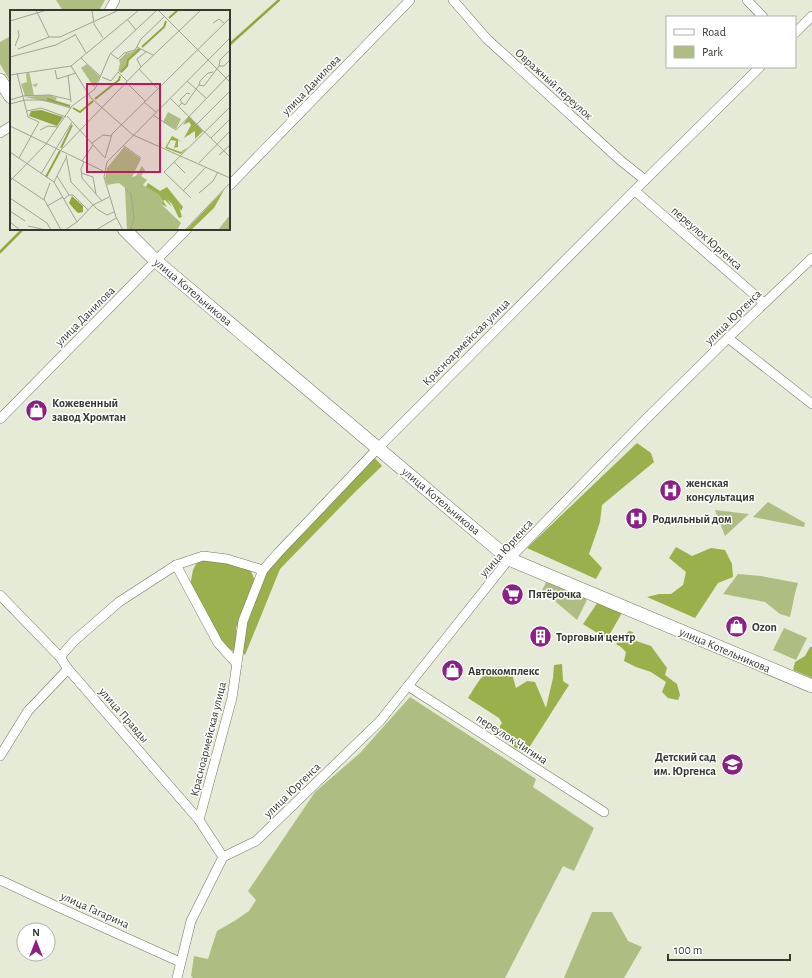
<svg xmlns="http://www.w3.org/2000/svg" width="812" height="978" viewBox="0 0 812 978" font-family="'Alegreya Sans',sans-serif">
<rect width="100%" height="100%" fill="#e5ebd6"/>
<g fill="#aebe82">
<path d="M56 0H105L99 11H63Z"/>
<path d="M9 37 11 41V83L0 64V42Z"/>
<path d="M768 502 805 523 804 527 753 517Z"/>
<path d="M715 510 749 514 725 536Z"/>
<path d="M738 574 761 576 798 583C794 594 793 606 790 617L780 614 765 602 723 594Z"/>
<path d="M547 581 587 597 586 602 577 620 542 590Z"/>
<path d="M784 628 807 638 796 660 773 650Z"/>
<path d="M410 697 536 779 533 787 594 828 574 871 563 866 505 978H193L191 976 194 956 208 959 217 931 236 920 249 911 256 900 248 891 315 792 360 753Z"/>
<path d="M592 912H612L628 941 642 947 624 978H564Z"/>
</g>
<g fill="#99b04c">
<path d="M637 443 651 453 654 462 602 505 600 522 589 554 602 568 596 579 527 548Z"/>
<path d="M373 456 382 466 354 493 280 569 245 655 242 652 245 621 266 569Z"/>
<path d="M676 547 692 556 711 548 725 550 732 564 733 577 718 583 695 618 647 597 659 594H671L683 585 686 572 669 558Z"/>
<path d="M208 559 250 569 256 583 236 628 237 637 235 652 228 648 220 641 190 586 193 570 196 564 200 560Z"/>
<path d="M598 602 623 611 607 639 583 624Z"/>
<path d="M629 631 633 632V639L639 642 651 646 667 668 665 675 677 684 680 695 678 700 668 698 662 692 666 682 651 672 636 667 624 661 626 652 621 647 616 644Z"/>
<path d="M810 647H812V678L793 670 795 662 805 656Z"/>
<path d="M562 664 563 681 569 685 525 754 495 734 502 723 499 718 468 698C475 688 486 664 501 668 505 668 509 672 512 674L516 688 527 681 535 682 546 708 553 678 554 665Z"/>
</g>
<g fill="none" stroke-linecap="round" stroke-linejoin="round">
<g stroke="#90a642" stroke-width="2.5">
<path d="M229 45 279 0"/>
<path d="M0 252 23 229"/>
</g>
<defs>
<g id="street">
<path d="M453 0 487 39 620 160 645 180"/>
<path d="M747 0 763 17"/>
<path d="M109 11 115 0"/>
<path d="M795 33 812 16"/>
<path d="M0 133 11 126"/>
<path d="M229 186 410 0"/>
<path d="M635 191 764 303"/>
<path d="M728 338 812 404"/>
<path d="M0 419 187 229"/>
<path d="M176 565 218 643 237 664"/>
<path d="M0 595 60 657 68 669 199 820 223 857"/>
<path d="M60 657 74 641 119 602 176 565 203 556 227 559 263 570"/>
<path d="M408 686 604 812"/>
<path d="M0 756 28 711 68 669"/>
<path d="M199 820 232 698 243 621 263 570 278 553 378 448 645 180 760 67"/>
<path d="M223 857 256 841 380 721 509 559 645 420 728 338 812 258"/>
<path d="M0 880 58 907 180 962"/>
<path d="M177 978 191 921 223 857"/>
</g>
<g id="secondary">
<path d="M0 80 11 97"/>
<path d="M124 229 156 261 509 559 812 686"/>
</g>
</defs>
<use href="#street" stroke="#707663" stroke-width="10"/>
<use href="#secondary" stroke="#707663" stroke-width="14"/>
<use href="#street" stroke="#fff" stroke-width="9"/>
<use href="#secondary" stroke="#fff" stroke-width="13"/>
</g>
<defs>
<symbol id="shop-disc" viewBox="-11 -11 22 22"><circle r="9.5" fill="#8b2085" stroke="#fff"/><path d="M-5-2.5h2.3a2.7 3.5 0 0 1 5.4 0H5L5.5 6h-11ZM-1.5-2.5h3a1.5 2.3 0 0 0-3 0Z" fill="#fff"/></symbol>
<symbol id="hospital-disc" viewBox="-11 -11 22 22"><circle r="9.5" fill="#8b2085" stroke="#fff"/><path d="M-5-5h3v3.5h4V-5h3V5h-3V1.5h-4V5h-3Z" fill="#fff"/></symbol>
<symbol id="supermarket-disc" viewBox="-11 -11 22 22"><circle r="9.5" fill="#8b2085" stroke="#fff"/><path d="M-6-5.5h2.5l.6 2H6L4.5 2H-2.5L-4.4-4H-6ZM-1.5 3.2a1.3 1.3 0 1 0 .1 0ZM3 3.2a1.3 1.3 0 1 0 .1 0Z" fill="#fff"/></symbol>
<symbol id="building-disc" viewBox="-11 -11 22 22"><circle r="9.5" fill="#8b2085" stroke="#fff"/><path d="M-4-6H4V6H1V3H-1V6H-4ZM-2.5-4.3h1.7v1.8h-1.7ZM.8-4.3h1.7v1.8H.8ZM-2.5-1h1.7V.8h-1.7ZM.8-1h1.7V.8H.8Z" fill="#fff"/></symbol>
<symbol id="school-disc" viewBox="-11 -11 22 22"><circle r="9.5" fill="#8b2085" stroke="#fff"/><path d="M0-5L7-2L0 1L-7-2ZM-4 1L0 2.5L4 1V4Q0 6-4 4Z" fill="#fff"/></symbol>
</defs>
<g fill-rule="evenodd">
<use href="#shop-disc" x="24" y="398" width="25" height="25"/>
<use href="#hospital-disc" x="658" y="478" width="25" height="25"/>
<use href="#hospital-disc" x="624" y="506" width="25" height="25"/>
<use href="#supermarket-disc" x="500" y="582" width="25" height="25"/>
<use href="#shop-disc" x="724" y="614" width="25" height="25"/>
<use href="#building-disc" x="528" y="624" width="25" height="25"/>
<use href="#shop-disc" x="440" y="658" width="25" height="25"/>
<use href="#school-disc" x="720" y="752" width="25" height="25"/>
</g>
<g text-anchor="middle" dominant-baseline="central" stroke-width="3" stroke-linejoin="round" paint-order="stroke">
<g font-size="12" fill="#373931" stroke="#fff">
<text transform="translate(554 84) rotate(42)">Овражный переулок</text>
<text transform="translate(311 85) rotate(-46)">улица Данилова</text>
<text transform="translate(707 238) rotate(41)">переулок Юргенса</text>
<text transform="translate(193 292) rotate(40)">улица Котельникова</text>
<text transform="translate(85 316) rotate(-45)">улица Данилова</text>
<text transform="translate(733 317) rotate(-44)">улица Юргенса</text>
<text transform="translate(466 342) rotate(-45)">Красноармейская улица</text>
<text transform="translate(441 501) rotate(40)">улица Котельникова</text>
<text transform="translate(506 548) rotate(-48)">улица Юргенса</text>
<text transform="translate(725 650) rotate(23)">улица Котельникова</text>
<text transform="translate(124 715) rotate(49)">улица Правды</text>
<text transform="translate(208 739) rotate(-76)">Красноармейская улица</text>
<text transform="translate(512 739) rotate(33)">переулок Чигина</text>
<text transform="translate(292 790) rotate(-44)">улица Юргенса</text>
<text transform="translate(95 910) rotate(24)">улица Гагарина</text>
</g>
<g font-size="12" font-weight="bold" fill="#373931" stroke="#fff" text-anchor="start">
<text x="52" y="403">Кожевенный<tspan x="52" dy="14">завод Хромтан</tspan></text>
<text x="686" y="483">женская<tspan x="686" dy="14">консультация</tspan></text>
<text x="652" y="519">Родильный дом</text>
<text x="528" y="594">Пятёрочка</text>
<text x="752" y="627">Ozon</text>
<text x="556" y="637">Торговый центр</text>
<text x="468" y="671">Автокомплекс</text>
<text x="716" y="757" text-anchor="end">Детский сад<tspan x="716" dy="14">им. Юргенса</tspan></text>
</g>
</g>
<g transform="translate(10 10)">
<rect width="220" height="220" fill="#e5ebd6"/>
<path d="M128 38 131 39 118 51V56L111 63 108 61 110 54 109 50 116 43 122 42ZM77 54 90 67 84 77 71 58ZM19 62 22 75 28 73 26 77 22 75 24 86H15L11 74 17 72 16 64ZM40 85 47 88 45 91 61 97 15 87ZM158 102 171 109 166 119 153 112ZM114 137 131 149 122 167 126 166 132 156 135 160 131 166 137 170 133 175 149 185 153 191 151 194 171 213 167 220H117L115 178 109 173 97 175 95 168 97 158ZM220 205V219L208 220Z" fill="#aebe82"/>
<path d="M179 106 193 121 185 129V121L174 128 181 115 179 112 173 115ZM162 126 173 132 168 130V137L164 138 166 131 161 130 157 137 171 142 178 137 171 144 155 138ZM138 173 150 181 157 177 173 197 171 201 169 197 172 207 169 208 162 194 157 189 162 197 155 190 153 191 157 197 151 194 153 191 149 185 136 177ZM214 180 204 198 181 220H176Z" fill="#99b04c"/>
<path d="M31 100 53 107 47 116 19 106 21 101ZM62 186 73 196V202L68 203 64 199 59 193Z" fill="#90a642"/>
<path fill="none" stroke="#90a642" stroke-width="2" d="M159 8 168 0M132 37 154 17 156 11M111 62 117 56 118 50 130 39M37 89 60 96M85 89 109 70 110 66M63 98 70 102 83 91M51 138 62 115M36 167 50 141"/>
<path fill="none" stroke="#9fa494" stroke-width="1" d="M26 0 39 27M82 0 84 14 93 28M148 0 220 72M117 9 126 20M0 11 37 0M203 13 209 9 214 13M65 24 76 43M5 36 9 26 8 20M127 37 143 45M8 39 39 27H50L109 0M100 43 108 49 114 43 125 40 131 29 154 7M0 47 46 35 65 25M71 48 91 67M61 56 81 88 123 125 220 168M209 56 210 50 220 40M131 57 127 49 136 42M129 59 147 78M45 60 47 69 66 63M7 63 18 107 29 112 9 148M0 65 61 56 129 0M58 65 61 92M92 67 101 71 108 62 117 71M177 71 196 88M116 72 135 91M189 75 190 71 198 63 203 62M160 88 220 147M0 90 13 86 40 85 61 90M134 92 146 102M172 93 170 90 177 83 180 84M0 94 15 90H33L61 98M169 96 172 93 175 95 189 75 194 76 209 56H214L220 50M17 101 31 98 56 107M143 105 166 120 220 64M57 106 95 148M187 114 220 81M0 116 93 161M30 120 38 116 48 117M201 128 220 109M82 133 93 125 101 126M114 136 131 148M51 140 132 56 191 0M0 142 44 172 67 212M56 145 61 172 87 199 97 205 104 202M209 145 220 135M95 148 102 124 220 8M72 151 83 135M74 152 71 159 72 168 92 191M164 152 175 163M189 153 220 121M71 163 83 167 86 184M31 164 62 112M47 166 59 185 54 189M0 167 34 190M0 171 36 134 62 96 85 79 100 44 147 0M44 172 56 148M40 173 34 189 51 220M173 181 196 157M189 183 203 171 208 162M59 185H63L78 200M0 188 37 213 41 220M181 188 154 162 220 97M37 196 53 187M0 201 15 211M0 212 10 220M18 216 36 220M55 220 67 212 83 195 99 187M86 220 106 208M113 220 106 207 94 167 97 152 220 28M115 220 121 219 124 208 121 184 115 179M175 220 220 173"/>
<path fill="#c2185b" fill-opacity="0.15" stroke="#c2185b" stroke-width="2" d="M77 74H150V162H77Z"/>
<rect width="220" height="220" fill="none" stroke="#373931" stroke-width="2"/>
</g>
<rect x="666" y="16" width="130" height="52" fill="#ffffff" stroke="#afb0ad"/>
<rect x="674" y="29" width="20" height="6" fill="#ffffff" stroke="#afb0ad"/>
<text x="702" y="36" font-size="12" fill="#373931">Road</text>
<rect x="674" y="46" width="20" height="12" fill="#aebe82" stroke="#afb0ad"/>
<text x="702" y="56" font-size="12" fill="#373931">Park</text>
<g transform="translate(36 942)"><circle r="19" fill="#ffffff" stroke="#afb0ad"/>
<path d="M0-3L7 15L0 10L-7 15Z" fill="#8b2085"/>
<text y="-6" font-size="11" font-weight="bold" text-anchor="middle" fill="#373931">N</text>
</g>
<path d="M668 954v6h122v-6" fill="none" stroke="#373931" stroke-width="2"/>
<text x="674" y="954" font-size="12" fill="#373931" stroke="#ffffff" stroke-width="3" paint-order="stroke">100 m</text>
</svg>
